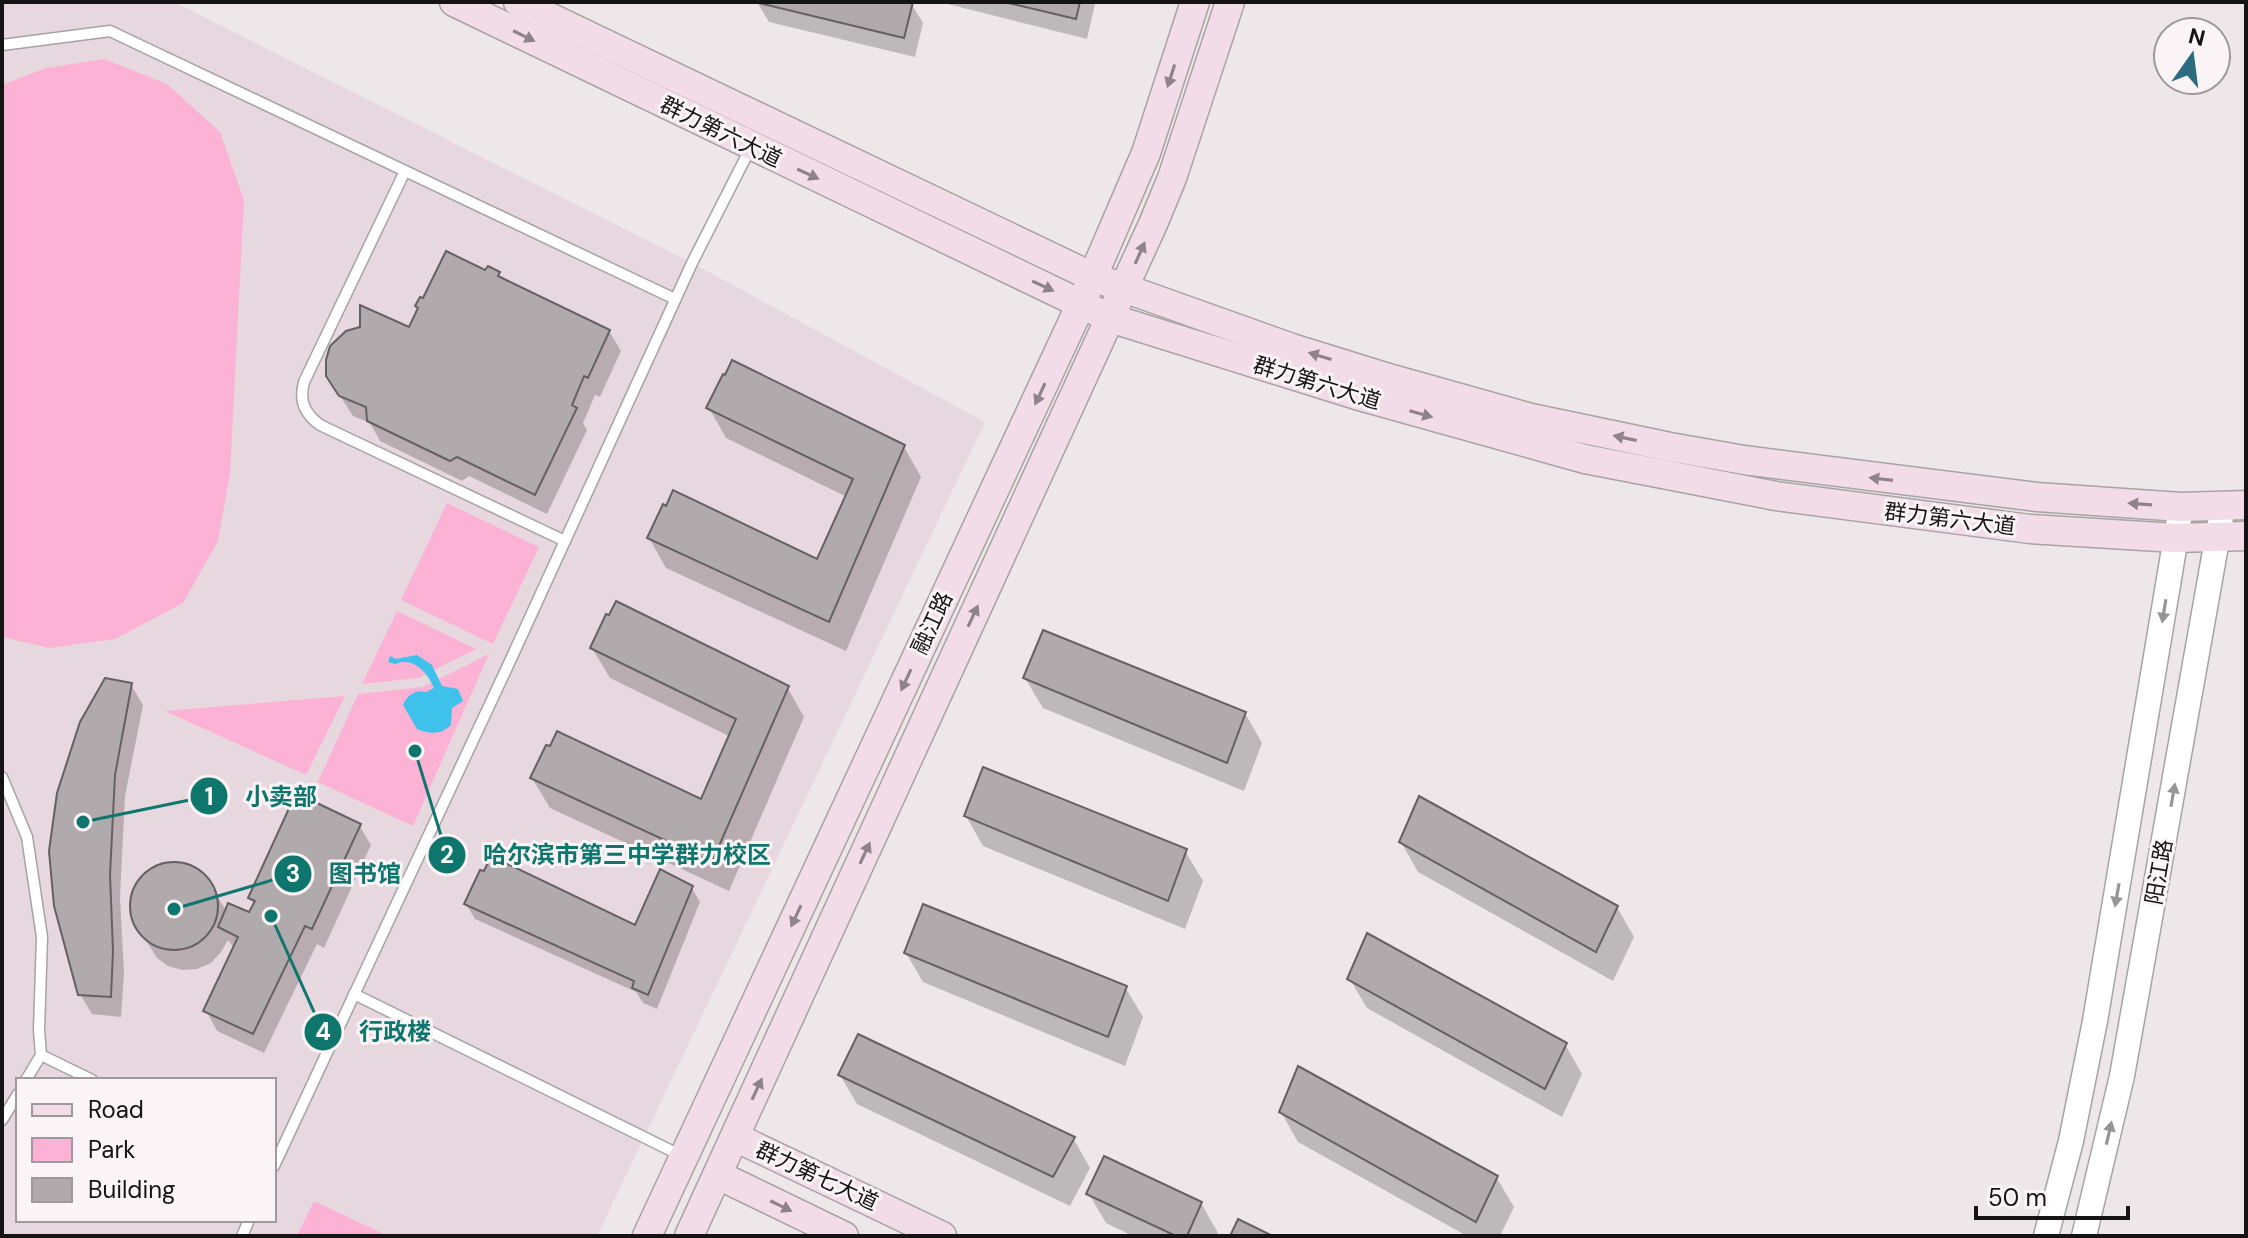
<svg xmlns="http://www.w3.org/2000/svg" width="2248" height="1238" viewBox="0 0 2248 1238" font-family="'DM Sans','Noto Sans SC',sans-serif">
<rect width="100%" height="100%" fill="#ede7e9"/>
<path fill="#e6d8de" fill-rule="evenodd" d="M2 2H174L692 263 985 422 597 1236H2ZM18 1080H274V1220H18Z"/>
<g fill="#fbb2d4">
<path d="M104 59 167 84 220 132 244 200 230 473 218 541 183 603 115 639 49 648 2 637V85L46 68Z"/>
<path d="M447 503 539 547 493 644 401 600Z"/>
<path d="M397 611 476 649 418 678 362 684Z"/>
<path d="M489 654 413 826 318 782 358 694 423 687Z"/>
<path d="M345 696 306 775 165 711Z"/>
<path d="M314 1201 388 1236H297Z"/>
</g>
<path fill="#3ec1ea" d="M417 655 432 665 442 686 458 689 463 701 452 708 451 725C441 735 429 734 417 729L403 705C407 695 416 689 426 692L434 688C428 673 413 656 395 664L388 662 390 656 396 659Z"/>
<g fill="#0003">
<path d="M757 2H907L911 3 923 23 915 57 769 22Z"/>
<path d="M940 2H1094L1095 4 1087 39Z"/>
<path d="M486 273 498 274 502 281 609 331 621 351 600 397 595 395 583 423 587 430 547 514 469 476 462 481 380 441 370 423 353 416 340 396 410 330Z"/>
<path d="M709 408 904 447 921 477 846 651 666 568 649 538 818 562 847 497 726 438Z"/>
<path d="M592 648 787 687 804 717 729 891 550 808 532 778 702 802 731 737 610 678Z"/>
<path d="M1025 678 1245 713 1262 743 1244 791 1043 708Z"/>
<path d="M131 685 143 705 125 796 120 897 124 973 121 1017 92 1014 80 994 56 905Z"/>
<path d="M966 816 1185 851 1203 881 1185 929 983 846Z"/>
<path d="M359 825 371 845 324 948 317 944 264 1053 217 1031 206 1010 235 949 228 940 221 952 211 963 197 969 182 970 168 966 157 958 137 926 132 914V900L136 888 144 877 154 869 167 864 193 868 205 877 227 912 250 915 255 906 250 898Z"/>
<path d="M1401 842 1617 907 1634 937 1613 981 1418 872Z"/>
<path d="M691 887 700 902 657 1009 643 1003 636 992 475 919 466 904 636 927Z"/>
<path d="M906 953 1125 987 1143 1017 1125 1066 923 982Z"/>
<path d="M1349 978 1565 1044 1582 1074 1562 1117 1367 1008Z"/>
<path d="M840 1075 1073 1138 1090 1168 1070 1206 857 1104Z"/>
<path d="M1281 1112 1496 1177 1514 1207 1500 1236H1467L1298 1142Z"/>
<path d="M1089 1194 1201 1203 1218 1233 1217 1236H1133L1106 1223Z"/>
</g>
<g fill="#b0aaac" stroke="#656062" stroke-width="2">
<path d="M755 2H913L904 38Z"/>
<path d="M1004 2H1080L1076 19Z"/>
<path d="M446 251 485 270 488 266 500 272 498 276 610 330 588 378 584 376 572 405 577 408 535 495 457 457 450 461 367 421 366 407 339 396 326 376V360L330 346 346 331 360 327V305L409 327 418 308 415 306 420 297 423 298Z"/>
<path d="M732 360 905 445 829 622 647 538 663 504 666 506 673 490 817 559 853 479 706 408 723 374 725 375Z"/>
<path d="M616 601 789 686 712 862 530 778 546 745 550 746 557 731 701 799 736 719 590 648 606 614 609 615Z"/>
<path d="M1043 630 1246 712 1227 763 1023 678Z"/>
<path d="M105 678 132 683 115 775 110 875 113 951 111 997 78 995 54 906 49 851 57 793 80 722Z"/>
<path d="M983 767 1187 849 1168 901 964 816Z"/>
<path d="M296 793 361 824 312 929 305 926 253 1034 203 1011 238 937 218 927 228 903 249 912 255 901 248 898Z"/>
<path d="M1419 796 1618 906 1596 952 1399 842Z"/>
<path d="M491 856 635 925 660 869 693 886 648 995 632 988 634 981 464 904 480 870 484 871Z"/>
<circle cx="174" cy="906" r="44"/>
<path d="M923 904 1127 986 1108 1037 904 953Z"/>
<path d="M1367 933 1567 1043 1545 1089 1347 979Z"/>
<path d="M858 1034 1075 1137 1053 1177 838 1075Z"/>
<path d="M1298 1066 1498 1176 1476 1222 1279 1112Z"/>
<path d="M1104 1156 1202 1202 1187 1236H1176L1086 1194Z"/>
<path d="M1238 1219 1273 1236H1230Z"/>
</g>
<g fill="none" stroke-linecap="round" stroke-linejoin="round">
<defs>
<g id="service">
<path d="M2 45 110 31 675 299"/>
<path d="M405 171 304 382C299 401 304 413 320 425L565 541"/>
<path d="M2 777 27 837 42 937 39 1030 41 1055 26 1080"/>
<path d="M354 994 682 1156"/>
<path d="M41 1055 92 1080"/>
<path d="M2 1120 18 1094"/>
<path d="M274 1166 511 659 692 263 750 149"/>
<path d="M242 1236 249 1220"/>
</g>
<g id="tertiary">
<path d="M2046 1236 2071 1141 2095 1021 2181 507"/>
<path d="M2084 1236 2122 1076 2223 506"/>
</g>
<g id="secondary">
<path d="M454 2 1110 318 1356 395 1585 459 1776 496 2030 529 2176 538 2246 536"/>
<path d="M518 2 1093 277 1292 348 1392 379 1531 418 1670 447 1744 460 2037 497 2181 507 2246 505"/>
<path d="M735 1137 942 1236"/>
<path d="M718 1175 844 1236"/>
<path d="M647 1236 1081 304 1146 153 1195 2"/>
<path d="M689 1236 1153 224 1172 178 1230 2"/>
</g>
</defs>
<use href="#service" stroke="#a7a2a4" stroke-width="13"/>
<use href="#tertiary" stroke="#a7a2a4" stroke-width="27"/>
<use href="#secondary" stroke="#a7a2a4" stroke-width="31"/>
<use href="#service" stroke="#fff" stroke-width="10"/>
<use href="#tertiary" stroke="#fff" stroke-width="24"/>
<use href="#secondary" stroke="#f2dce7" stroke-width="28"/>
</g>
<defs><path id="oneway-solid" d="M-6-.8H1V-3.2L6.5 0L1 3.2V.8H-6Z" transform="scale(2)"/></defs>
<g fill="#8f8288">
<use href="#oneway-solid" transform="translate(524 36) rotate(26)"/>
<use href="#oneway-solid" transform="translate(1171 76) rotate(108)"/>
<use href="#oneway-solid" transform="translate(808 174) rotate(25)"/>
<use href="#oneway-solid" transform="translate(1140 253) rotate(-66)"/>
<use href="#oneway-solid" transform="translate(1043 286) rotate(25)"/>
<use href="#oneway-solid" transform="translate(1320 356) rotate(-163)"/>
<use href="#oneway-solid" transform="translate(1040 394) rotate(115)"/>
<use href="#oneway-solid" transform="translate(1421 414) rotate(16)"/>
<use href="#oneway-solid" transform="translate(1625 438) rotate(-168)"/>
<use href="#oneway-solid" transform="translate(1881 479) rotate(-173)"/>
<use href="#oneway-solid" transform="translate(2140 504) rotate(-176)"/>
<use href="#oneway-solid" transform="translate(973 616) rotate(-65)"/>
<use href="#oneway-solid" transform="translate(906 680) rotate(115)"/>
<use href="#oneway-solid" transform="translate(865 853) rotate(-65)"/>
<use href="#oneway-solid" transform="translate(796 916) rotate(115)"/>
<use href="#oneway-solid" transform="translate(757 1089) rotate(-65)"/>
<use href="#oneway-solid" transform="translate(781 1206) rotate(26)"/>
</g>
<g fill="#969595">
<use href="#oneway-solid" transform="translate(2164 611) rotate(99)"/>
<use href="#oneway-solid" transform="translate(2173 795) rotate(-80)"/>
<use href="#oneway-solid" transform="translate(2117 895) rotate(100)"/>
<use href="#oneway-solid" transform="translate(2109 1133) rotate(-77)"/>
</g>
<g text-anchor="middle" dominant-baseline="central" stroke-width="6" stroke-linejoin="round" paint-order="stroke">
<g font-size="22" fill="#151314" stroke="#faf4f6">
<text transform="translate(721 132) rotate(26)">群力第六大道</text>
<text transform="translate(1317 383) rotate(17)">群力第六大道</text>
<text transform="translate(1950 519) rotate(7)">群力第六大道</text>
<text transform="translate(932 623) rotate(-65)">融江路</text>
<text transform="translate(2159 872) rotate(-80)">阳江路</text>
<text transform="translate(817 1176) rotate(25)">群力第七大道</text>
</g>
</g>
<path fill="none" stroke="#0f766e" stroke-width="3" d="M83 822L209 796M415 751L447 855M174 909L293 874M271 916L323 1032"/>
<g fill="#0f766e" stroke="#faf4f6" stroke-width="3">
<circle cx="83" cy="822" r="8"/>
<circle cx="415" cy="751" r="8"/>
<circle cx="174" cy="909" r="8"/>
<circle cx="271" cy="916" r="8"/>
<circle cx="209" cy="796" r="20"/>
<circle cx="447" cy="855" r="20"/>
<circle cx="293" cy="874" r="20"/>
<circle cx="323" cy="1032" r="20"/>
</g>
<g font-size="24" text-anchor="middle" font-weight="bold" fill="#fff">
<text x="209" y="805">1</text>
<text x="447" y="863">2</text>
<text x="293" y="882">3</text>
<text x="323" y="1040">4</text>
</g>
<g font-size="24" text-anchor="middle" font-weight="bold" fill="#0f766e" stroke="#faf4f6" stroke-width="6" stroke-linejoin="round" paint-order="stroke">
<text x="281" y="805">小卖部</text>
<text x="627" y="863">哈尔滨市第三中学群力校区</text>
<text x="365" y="882">图书馆</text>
<text x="395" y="1040">行政楼</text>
</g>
<rect width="2248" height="1238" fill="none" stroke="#151314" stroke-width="8"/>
<rect x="16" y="1078" width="260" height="144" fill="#faf4f6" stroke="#9e9a9c" stroke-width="2"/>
<rect x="32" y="1104" width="40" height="12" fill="#f2dce7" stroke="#9e9a9c" stroke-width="2"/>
<text x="88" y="1118" font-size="24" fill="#151314">Road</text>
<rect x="32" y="1138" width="40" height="24" fill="#fbb2d4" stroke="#9e9a9c" stroke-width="2"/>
<text x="88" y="1158" font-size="24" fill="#151314">Park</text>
<rect x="32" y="1178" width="40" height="24" fill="#b0aaac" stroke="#9e9a9c" stroke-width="2"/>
<text x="88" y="1198" font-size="24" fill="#151314">Building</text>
<g transform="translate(2192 56) rotate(14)"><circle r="38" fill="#faf4f6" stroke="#9e9a9c" stroke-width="2"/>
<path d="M0-6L14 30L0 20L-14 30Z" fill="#2c6b80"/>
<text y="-12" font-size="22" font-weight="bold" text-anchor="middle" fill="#151314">N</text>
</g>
<path d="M1976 1206v12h152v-12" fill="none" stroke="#151314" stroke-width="4"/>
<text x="1988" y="1206" font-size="24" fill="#151314" stroke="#faf4f6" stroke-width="6" paint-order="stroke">50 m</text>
</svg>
